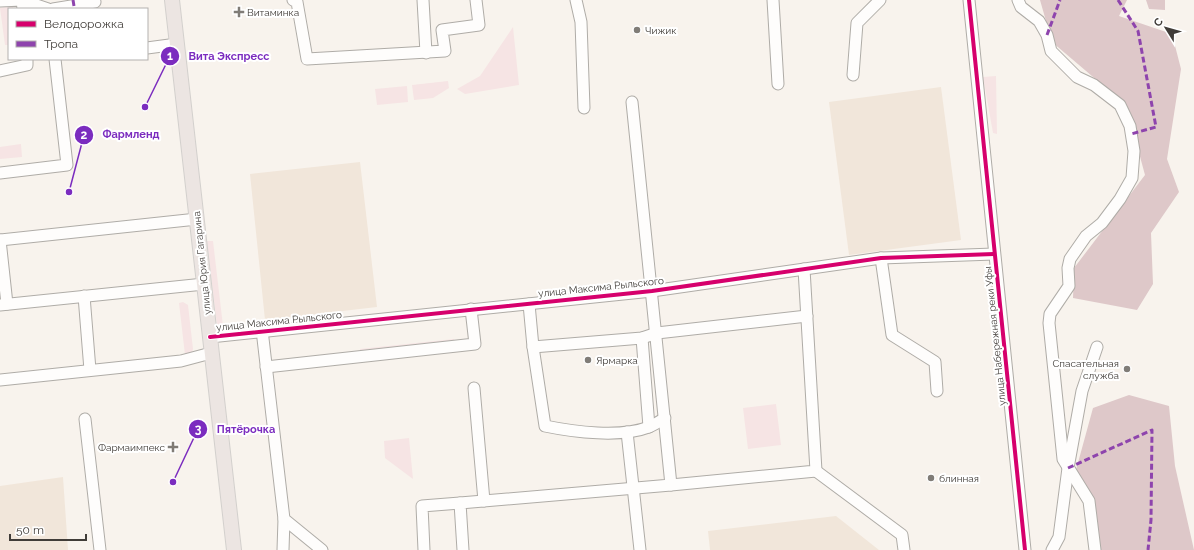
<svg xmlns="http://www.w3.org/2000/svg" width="1194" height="550" viewBox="0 0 1194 550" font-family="Raleway,sans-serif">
<rect width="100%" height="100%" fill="#f8f3ed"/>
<g fill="#f1e6da">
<path d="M941 87 961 240 849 255 829 102Z"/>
<path d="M360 162 377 307 265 320 250 174Z"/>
<path d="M63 477 68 550H0V486Z"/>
<path d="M836 516 879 550H710L708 531Z"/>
</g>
<g fill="#f6e4e4">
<path d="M13 6V9H9V45H5L0 8Z"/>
<path d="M513 27 519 85 465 94 457 89 480 76Z"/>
<path d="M996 76 997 134 993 133 983 77Z"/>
<path d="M448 81 449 88 433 98 414 100 412 85Z"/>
<path d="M407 86 408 102 377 105 375 89Z"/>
<path d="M21 144 22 157 0 159V147Z"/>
<path d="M207 241H213L223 326H217Z"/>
<path d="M183 302 188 305 193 349 192 353 185 355 179 303Z"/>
<path d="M454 339 455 343 360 353V349Z"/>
<path d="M776 404 781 445 748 449 743 408Z"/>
<path d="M409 438 413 479 385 458 384 441Z"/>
</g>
<g fill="#dec8c9">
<path d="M1040 0H1127L1119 16 1172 34 1181 69 1167 159 1179 192 1151 233 1153 284 1137 310 1073 298 1074 268 1145 175 1126 105 1052 42Z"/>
<path d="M1146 0H1165V10L1149 9Z"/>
<path d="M1129 395 1169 406 1175 466 1194 550H1096L1076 470 1093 408Z"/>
</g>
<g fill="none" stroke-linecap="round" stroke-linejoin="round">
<defs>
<g id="minor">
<path d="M22 0 48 9"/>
<path d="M293 0 297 2 307 59 445 51 442 30 479 25 476 0"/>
<path d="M423 0 426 53"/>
<path d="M576 0 581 22 584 108"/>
<path d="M773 0 778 84"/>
<path d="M969 0 1025 550"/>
<path d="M1018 0 1021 7 1039 21 1047 35 1051 51 1077 77 1094 85 1120 105 1130 126 1134 151 1132 178 1120 199 1102 223 1086 236 1070 259 1068 268 1069 286 1050 314 1049 323 1063 459 1089 501 1095 550"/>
<path d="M0 1 22 0 23 9"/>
<path d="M53 9 95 2"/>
<path d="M147 48 177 44"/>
<path d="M0 71 27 65V59"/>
<path d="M853 75 857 23 880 0"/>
<path d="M0 173 67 165 55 59"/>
<path d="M0 240 197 219"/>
<path d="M0 240 7 304"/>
<path d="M881 258 892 335 935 362 937 391"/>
<path d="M84 296 90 370"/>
<path d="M529 304 533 347 545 426C574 432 621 438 649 427 654 425 660 421 665 418"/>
<path d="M0 305 204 284"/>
<path d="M262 330 284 519 322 550"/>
<path d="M210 337 652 291 881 258 994 254"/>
<path d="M642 338 649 427"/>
<path d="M533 347 642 338 657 333 807 316"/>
<path d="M266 367 475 344 471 309"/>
<path d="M0 380 181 361 211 353"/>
<path d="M474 388 484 501"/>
<path d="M85 419 100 550"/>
<path d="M627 432 640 550"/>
<path d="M816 471 902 535 904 550"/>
<path d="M671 485 816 471 804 269"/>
<path d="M283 550 284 519"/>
<path d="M424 550 422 506 460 503"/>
<path d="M463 550 460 503 671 485 632 102"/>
<path d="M1052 550 1059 537 1068 468 1082 391 1097 347"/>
</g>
<path id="major" d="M172 0 234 550"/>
</defs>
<use href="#minor" stroke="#afaca7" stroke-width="13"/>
<use href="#major" stroke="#d3d0cd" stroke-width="16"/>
<use href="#minor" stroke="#fefdfc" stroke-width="11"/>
<use href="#major" stroke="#ece5e2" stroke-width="14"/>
<g stroke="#8e44ad" stroke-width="3" stroke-dasharray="6 3" stroke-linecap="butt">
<path d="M73 0 74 6"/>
<path d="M1118 0 1138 31 1156 127 1131 134"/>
<path d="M1047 35 1060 0"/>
<path d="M1068 468 1152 430 1151 520 1148 550"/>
</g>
<defs>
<g id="cycleway">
<path d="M969 0 1025 550"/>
<path d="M210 337 652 291 881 258 994 254"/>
</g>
</defs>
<use href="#cycleway" stroke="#fff" stroke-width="6"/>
<use href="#cycleway" stroke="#d6006c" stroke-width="4"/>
</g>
<g fill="#807c77" stroke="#fff" stroke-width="1.5">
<path d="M237 6h4v4h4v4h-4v4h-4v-4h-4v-4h4z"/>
<circle cx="637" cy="30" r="4"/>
<circle cx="588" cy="360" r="4"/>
<circle cx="1127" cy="369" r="4"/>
<path d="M171 441h4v4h4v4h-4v4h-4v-4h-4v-4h4z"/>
<circle cx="931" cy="478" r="4"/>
</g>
<g text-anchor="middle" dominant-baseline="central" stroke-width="4" stroke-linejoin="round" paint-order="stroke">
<g font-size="10" fill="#403c38" stroke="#fff" text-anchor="start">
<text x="247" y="12">Витаминка</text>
<text x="645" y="30">Чижик</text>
<text x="596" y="360">Ярмарка</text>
<text x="1119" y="363" text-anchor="end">Спасательная<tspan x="1119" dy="12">служба</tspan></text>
<text x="165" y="447" text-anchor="end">Фармаимпекс</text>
<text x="939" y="478">блинная</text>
</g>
<g font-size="10" fill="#403c38" stroke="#fff">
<text transform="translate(202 263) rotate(-96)">улица Юрия Гагарина</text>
<text transform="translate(601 287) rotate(-6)">улица Максима Рыльского</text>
<text transform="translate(279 321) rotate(-6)">улица Максима Рыльского</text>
<text transform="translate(995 336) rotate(-96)">улица Набережная реки Уфы</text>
</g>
</g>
<path fill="none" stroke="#7b2cbf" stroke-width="1.5" d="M145 107L170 56M69 192L84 135M173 482L198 429"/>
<g fill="#7b2cbf" stroke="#fff" stroke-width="1.5">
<circle cx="145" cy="107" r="4"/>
<circle cx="69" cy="192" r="4"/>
<circle cx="173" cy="482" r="4"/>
<circle cx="170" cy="56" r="10"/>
<circle cx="84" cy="135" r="10"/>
<circle cx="198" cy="429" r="10"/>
</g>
<g font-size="12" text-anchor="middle" font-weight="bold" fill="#fff">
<text x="170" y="60">1</text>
<text x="84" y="139">2</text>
<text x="198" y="433">3</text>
</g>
<g font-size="11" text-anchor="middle" font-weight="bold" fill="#7b2cbf" stroke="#fff" stroke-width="4" stroke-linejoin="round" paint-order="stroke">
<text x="229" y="60">Вита Экспресс</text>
<text x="131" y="138">Фармленд</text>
<text x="246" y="433">Пятёрочка</text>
</g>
<rect x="8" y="8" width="140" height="52" fill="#ffffff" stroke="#b3b1af"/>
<rect x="16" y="21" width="20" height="6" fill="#d6006c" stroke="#b3b1af"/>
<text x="44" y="28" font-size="12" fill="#403c38">Велодорожка</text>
<rect x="16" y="41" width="20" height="6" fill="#8e44ad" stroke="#b3b1af"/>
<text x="44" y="48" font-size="12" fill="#403c38">Тропа</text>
<g transform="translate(1166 28) rotate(307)" stroke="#ffffff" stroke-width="3" paint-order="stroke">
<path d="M0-3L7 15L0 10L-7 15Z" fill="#403c38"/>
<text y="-6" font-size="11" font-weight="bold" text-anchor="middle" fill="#403c38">С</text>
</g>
<path d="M10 534v6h76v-6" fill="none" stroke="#403c38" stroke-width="2"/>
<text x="16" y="534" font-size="12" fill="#403c38" stroke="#ffffff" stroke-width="3" paint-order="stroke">50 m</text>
</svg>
